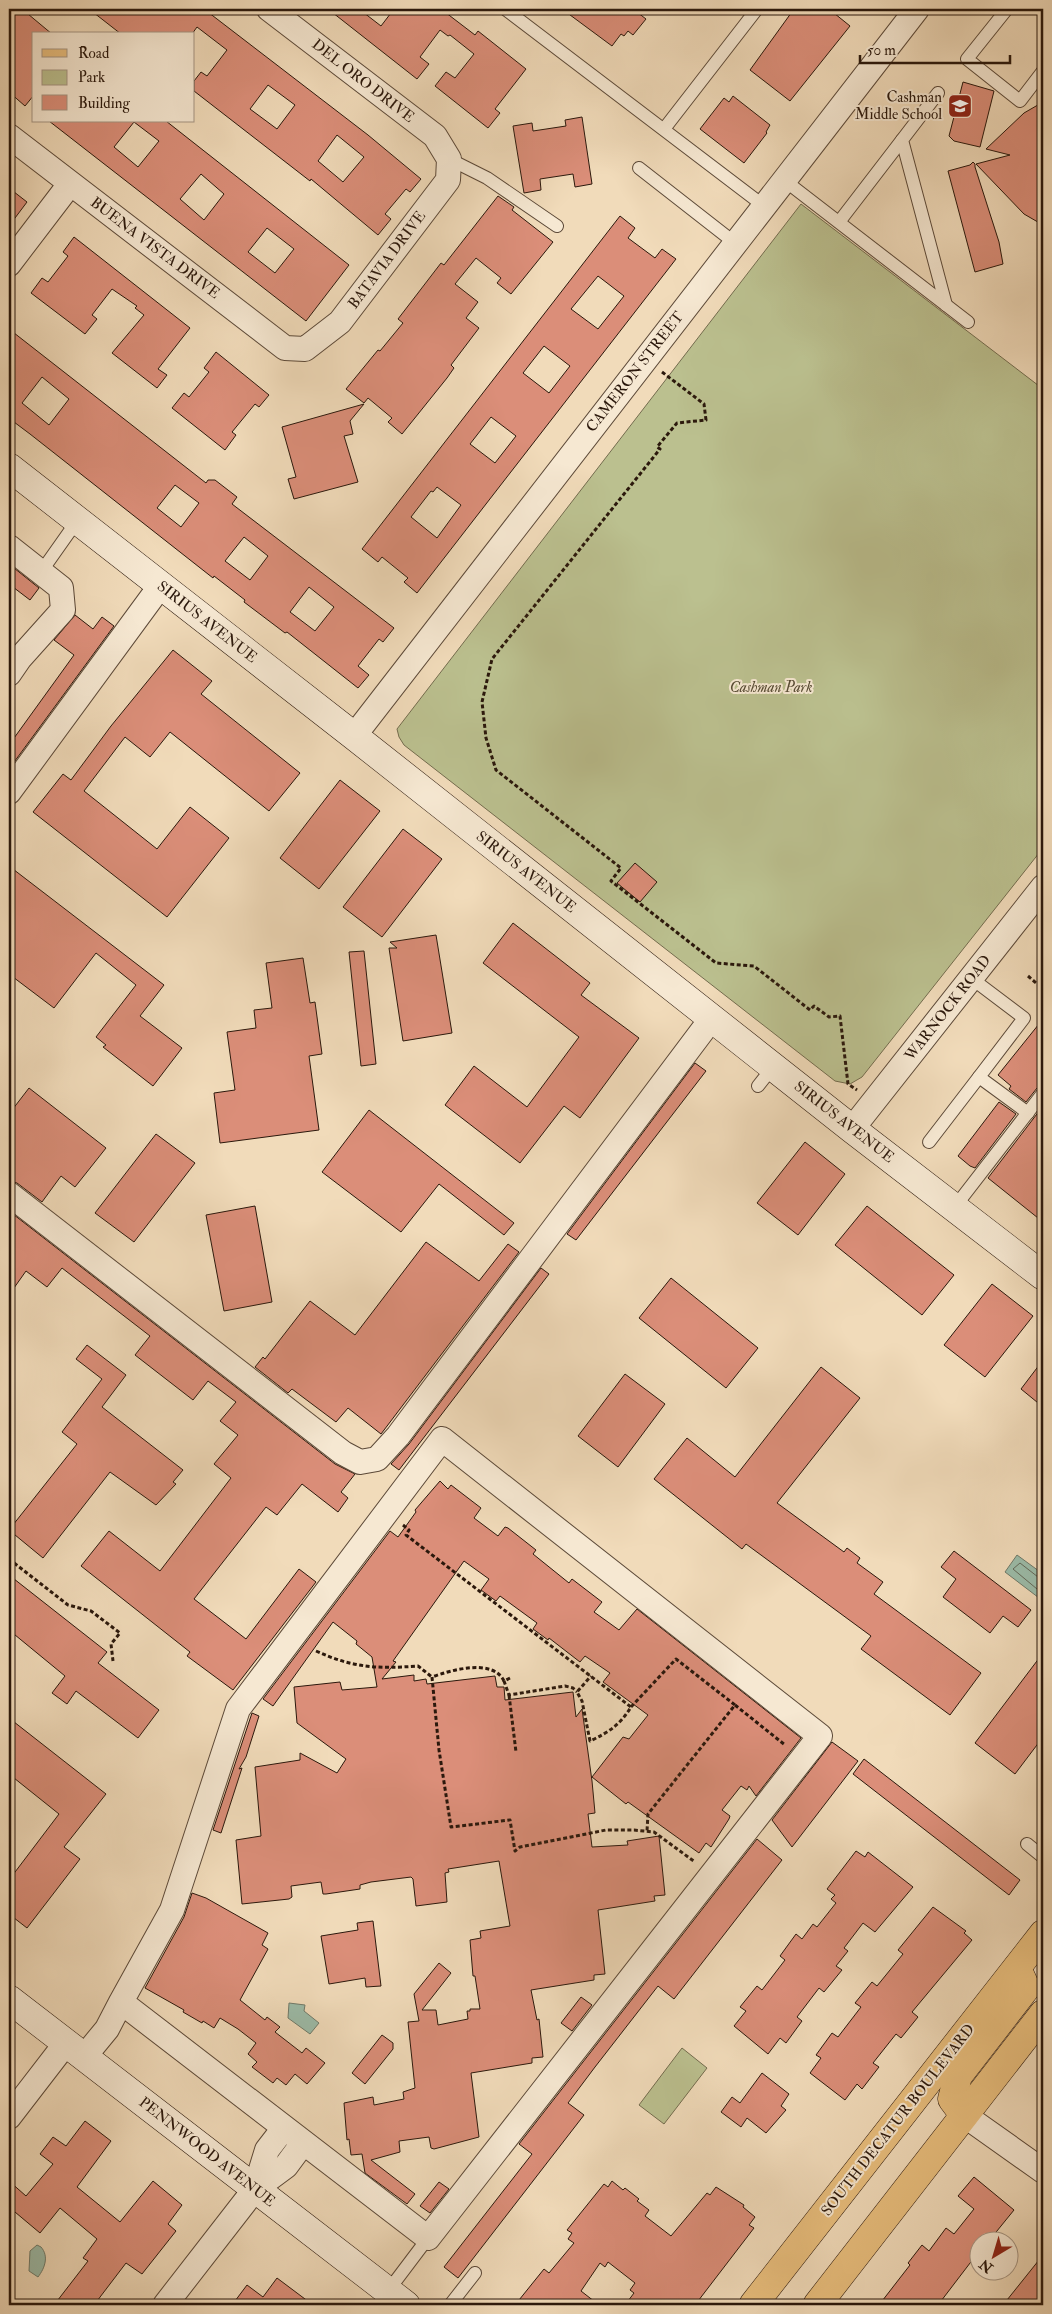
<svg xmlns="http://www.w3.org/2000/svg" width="1052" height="2314" viewBox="0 0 1052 2314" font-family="'IM FELL Double Pica',serif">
<rect width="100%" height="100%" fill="#f1dbba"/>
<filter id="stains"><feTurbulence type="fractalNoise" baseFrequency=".004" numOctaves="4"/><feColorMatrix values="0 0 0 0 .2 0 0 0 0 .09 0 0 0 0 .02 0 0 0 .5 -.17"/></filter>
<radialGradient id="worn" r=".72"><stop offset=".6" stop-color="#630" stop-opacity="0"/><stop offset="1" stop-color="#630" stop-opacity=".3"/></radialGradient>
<g fill="#bbc08f" stroke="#736c4e">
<path d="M801 204 1043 389V848L862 1077 850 1084 835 1081 404 745 399 737 397 729Z"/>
<path d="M682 2048 707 2068 664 2124 639 2105Z"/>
</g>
<g fill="#9cbca9" stroke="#6f7a6a">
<path d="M1017 1555 1043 1574V1601L1005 1572Z"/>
<path d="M289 2003 305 2005 304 2011 319 2023 310 2034 288 2018Z"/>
<path d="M37 2245 41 2247C49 2256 45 2268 38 2277L29 2271 30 2251Z"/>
</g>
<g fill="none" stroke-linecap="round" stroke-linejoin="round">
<path stroke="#646a5a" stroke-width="1" d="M1043 1578 1038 1577 1020 1563 1013 1569 1043 1594"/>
</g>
<g fill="#db8e79" stroke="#2b180c" fill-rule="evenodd">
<path d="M9 9H22L52 34H34V95L25 106 9 92Z"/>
<path d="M89 9H204L368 135 421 179 410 192 406 189 385 214 391 219 378 235 311 179 310 181 194 91V81L201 72 207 76 227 50 197 27 192 34H121ZM268 85 295 105 277 129 250 109ZM337 135 364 157 343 182 318 161Z"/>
<path d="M328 9H359L381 26 394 9H441L475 35 478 31 526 69 495 109 500 113 488 128 435 86 446 72 455 78 474 54 450 35 448 36 440 30 420 57 429 64 417 79Z"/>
<path d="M562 9H633L646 19 633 35 628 31 624 36 621 34 612 46Z"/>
<path d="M794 9H829L850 26 790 101 750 70Z"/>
<path d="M963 82 994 91 980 147 954 141 949 136Z"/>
<path d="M733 96 770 125 766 132 767 133 744 163 700 129 724 98 729 102Z"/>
<path d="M1043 102V225L1024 214 976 164 1010 155 986 149 1024 113Z"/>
<path d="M582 117 592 184 575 187 573 174 540 179 541 190 524 193 513 126 532 123 533 131 566 126 565 120Z"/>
<path d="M49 121H166L349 265 306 321ZM134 122 159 141 138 167 114 147ZM201 174 224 194 204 220 180 199ZM267 228 294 249 275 273 248 252Z"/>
<path d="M973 162 975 164V167L999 242 1003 264 975 272 948 171 970 165Z"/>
<path d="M9 188 27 202 9 226Z"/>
<path d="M498 196 514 207 512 210 553 242 511 294 497 283 501 278 476 258 455 284 478 302 466 318 479 328 451 365 454 368 447 378 402 434 388 422 392 418 368 398 364 403 346 389 378 350 380 351 403 323 398 319 441 263 444 265Z"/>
<path d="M620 216 635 228 628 238 655 258 662 249 676 259 417 593 404 582 408 578 382 557 378 562 362 549ZM598 276 624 296 598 329 571 309ZM544 346 570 366 549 393 523 373ZM491 417 516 436 495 463 470 444ZM437 487 461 505 437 538 411 517 431 491 433 492Z"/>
<path d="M74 237 190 328 158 369 167 375 157 388 112 353 144 315 135 308 137 306 112 289 92 315 97 319 85 334 31 293 42 278 48 282 68 256 63 252Z"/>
<path d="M9 329 206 483 208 480H215L237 497 232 504 394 628 383 642 379 639 358 666 369 675 358 688 287 632 285 633 244 602 245 600 214 576 213 578 30 434 10 419 9 420ZM42 377 69 399 49 425 22 403ZM175 485 199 503 181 527 157 508ZM244 537 268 556 250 580 225 561ZM309 587 334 607 315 631 290 612Z"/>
<path d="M216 352 269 395 259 407 255 404 232 432 236 435 225 450 172 408 184 393 189 397 209 372 204 368Z"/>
<path d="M364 404 350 421 353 434 344 436 358 482 294 499 288 479 296 477 282 427Z"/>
<path d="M9 564 39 588 30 600 9 584Z"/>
<path d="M75 615 93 629 102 617 114 626 9 769V745L74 655 54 640Z"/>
<path d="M173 650 212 681 201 694 300 773 269 811 170 732 150 757 125 737 84 791 157 849 190 807 229 838 167 917 33 812 63 774 71 780 111 726Z"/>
<path d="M340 780 380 811 319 889 280 858Z"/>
<path d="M403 829 442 859 382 937 343 907Z"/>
<path d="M635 863 657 882 640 902 617 883Z"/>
<path d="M9 866 164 985 140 1016 182 1048 153 1086 103 1047 106 1045 96 1037 136 985 96 953 54 1008 9 974Z"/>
<path d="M513 923 590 983 581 995 639 1038 580 1118 564 1106 520 1163 445 1105 474 1066 527 1107 579 1037 483 963Z"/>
<path d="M436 935 452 1033 403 1041 389 948H397L390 942Z"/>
<path d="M364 951 376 1064 361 1066 349 952Z"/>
<path d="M303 958 310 1003 315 1002 322 1054 309 1056 319 1130 220 1143 214 1093 235 1090 227 1032 256 1028 254 1010 272 1008 266 963Z"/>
<path d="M1043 1019V1085L1037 1088 1026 1102 1009 1089 1011 1086 998 1075Z"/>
<path d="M695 1063 706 1071 576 1240 567 1234Z"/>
<path d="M29 1088 106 1148 75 1187 61 1176 42 1202 17 1183 9 1181V1114Z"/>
<path d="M999 1102 1016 1114 975 1168 970 1166 958 1156Z"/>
<path d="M1043 1106V1222L988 1178Z"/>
<path d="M369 1110 514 1223 504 1235 439 1184 401 1232 322 1172Z"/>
<path d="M156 1134 195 1163 134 1242 95 1213Z"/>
<path d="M805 1142 845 1174 798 1235 757 1203Z"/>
<path d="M255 1206 272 1302 224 1311 206 1215Z"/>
<path d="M867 1206 954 1275 922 1315 835 1245Z"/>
<path d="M9 1211 335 1464 355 1474 341 1492 348 1498 338 1512 302 1484 277 1515 266 1507 194 1599 246 1639 299 1569 316 1582 233 1690 187 1656 190 1652 81 1566 109 1531 160 1571 231 1478 214 1464 238 1435 220 1421 236 1402 208 1381 193 1400 135 1355 150 1336 62 1268 47 1287 26 1271 9 1295Z"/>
<path d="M426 1242 479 1281 508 1244 519 1252 381 1434 348 1408 336 1422 292 1389 288 1393 255 1367 263 1357 265 1359 310 1301 355 1335Z"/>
<path d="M541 1268 549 1274 399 1470 391 1464 409 1444Z"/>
<path d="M671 1278 758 1348 726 1388 639 1318Z"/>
<path d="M992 1284 1033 1316 985 1377 944 1345Z"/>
<path d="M87 1345 126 1375 102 1407 183 1470 173 1482 176 1484 156 1505 110 1472 43 1558 9 1530 77 1444 62 1432 102 1379 76 1359Z"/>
<path d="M1043 1360V1407L1021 1389Z"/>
<path d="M821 1367 860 1398 777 1503 844 1552 847 1548 860 1558 857 1563 883 1582 874 1594 981 1673 950 1715 861 1649 871 1636 746 1544 742 1549 654 1479 687 1438 735 1477Z"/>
<path d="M625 1374 665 1404 618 1467 578 1436Z"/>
<path d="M440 1481 448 1489 451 1485 481 1508 474 1518 498 1536 505 1527 508 1528 536 1550 533 1554 569 1583 572 1579 602 1602 594 1612 619 1630 637 1609 801 1738 756 1796 749 1786 747 1790 741 1786 722 1810 730 1816 729 1819 711 1847 706 1843 699 1853 628 1802 626 1804 592 1777 623 1737 629 1739 648 1715 603 1682 610 1673 585 1656 580 1662 549 1638 548 1640 533 1629 537 1623 500 1596 496 1601 481 1590 489 1579 464 1561 393 1661 396 1662 382 1679 414 1675V1681L426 1679 427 1684 495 1676 497 1687H504L505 1700 573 1692 576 1717 582 1709 592 1781 595 1813 588 1814 592 1847 628 1845 627 1841 659 1836 665 1895 654 1896 655 1901 598 1910 605 1974 594 1975V1980L531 1990 537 2020 539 2019 543 2057 532 2058V2063L471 2073 479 2137 434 2149 431 2148 429 2137 399 2141 400 2152 371 2160 415 2194 407 2204 365 2173 362 2154 351 2155 349 2139 347 2140 344 2103 373 2097 374 2105 404 2099 403 2092 415 2088 408 2022 419 2021 414 1994 439 1963 451 1973 422 2010H436L438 2025 468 2019 467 2011H470V2009H480L475 1976H473L470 1940 481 1938 480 1931 510 1926 499 1861 448 1869 449 1872 445 1873 447 1902 416 1906 413 1879 411 1877 371 1882 360 1885V1889L326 1894H323L321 1882 291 1886 292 1897 289 1899 242 1904 236 1840 261 1836 255 1767 300 1760V1753L337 1773 346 1759 297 1723 294 1687 340 1682 342 1690 377 1687 372 1657 356 1644 357 1641 333 1622 273 1706 263 1699 390 1531 398 1537 416 1512 415 1510Z"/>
<path d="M954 1551 1031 1610 1018 1627 1003 1616 990 1633 943 1597 956 1579 941 1567Z"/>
<path d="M9 1575 107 1652 98 1663 159 1710 138 1738 76 1691 67 1704 52 1693 65 1676 9 1630Z"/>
<path d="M1043 1653V1737L1015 1774 975 1743Z"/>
<path d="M252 1713 259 1716 246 1757 239 1769 242 1768 221 1833 213 1830Z"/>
<path d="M9 1718 106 1794 64 1847 80 1859 27 1928 9 1914V1880L59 1814 9 1774Z"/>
<path d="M832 1742 858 1761 792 1847 772 1820Z"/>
<path d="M864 1759 1020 1880 1009 1895 853 1774Z"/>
<path d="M757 1839 782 1860 674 1999 658 1986 595 2067 568 2103 584 2115 458 2278 444 2267 532 2154 519 2144Z"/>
<path d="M856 1851 865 1857 868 1852 913 1887 875 1932 863 1923 844 1948 848 1951 836 1966 842 1970 824 1992 819 1988 797 2017 802 2021 786 2043 780 2038 768 2054 734 2026 746 2011 740 2007 757 1986 762 1990 785 1960 780 1956 796 1934 802 1939 813 1924 817 1927 836 1903 831 1899 835 1895 827 1889Z"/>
<path d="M192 1893 206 1898 268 1933 262 1945 268 1949 240 2000 265 2020 267 2017 280 2027 275 2032 302 2053 306 2048 325 2063 307 2084 295 2074 286 2085 277 2078 273 2083 252 2067 257 2062 248 2054 256 2043 238 2029 220 2018 214 2028 203 2021 202 2023 183 2012 184 2010 145 1988 184 1917Z"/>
<path d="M933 1907 966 1931 964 1933 972 1940 912 2012 918 2017 901 2038 896 2034 873 2063 879 2067 862 2089 857 2084 845 2100 810 2073 821 2058 816 2055 832 2033 838 2037 861 2007 855 2003 872 1982 877 1986 903 1954 898 1950Z"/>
<path d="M373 1921 381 1986 366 1987 365 1978 329 1984 321 1936 358 1930 357 1923Z"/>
<path d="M581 1997 592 2005 572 2031 561 2023Z"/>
<path d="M382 2035 393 2043V2049L365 2084 352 2073Z"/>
<path d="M762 2073 789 2094 781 2106 786 2110 766 2133 747 2118 741 2127 721 2112 732 2097 740 2103Z"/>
<path d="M85 2121 111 2141 77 2187 120 2222 153 2181 182 2205 168 2224 176 2231 142 2274 126 2263 94 2305H54L88 2261 83 2258 97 2239 60 2208 40 2233 9 2207V2181L26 2196 53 2164 40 2154 53 2137 66 2146Z"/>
<path d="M974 2177 1014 2210 988 2242H980V2250L938 2305H879L910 2265 908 2263 922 2245 929 2251 946 2228 954 2234 974 2209 958 2196Z"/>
<path d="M612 2181 623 2190 625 2188 639 2199 637 2201 649 2210 645 2216 671 2236 707 2193 710 2195 716 2187 744 2205 743 2207 755 2217 749 2225 754 2228 695 2305H625L634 2293 630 2290 635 2283 608 2262 605 2267 600 2263 581 2291 599 2305H515L544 2269 549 2273 574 2243 568 2239 572 2233 567 2230 604 2184 608 2187Z"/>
<path d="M439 2182 449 2189 430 2213 420 2206Z"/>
<path d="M1043 2255V2305H1003Z"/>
<path d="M277 2278 313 2305H232L247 2285 263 2297Z"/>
</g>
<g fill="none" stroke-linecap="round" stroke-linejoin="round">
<defs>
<g id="lane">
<path d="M505 9 764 206"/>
<path d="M1007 9 967 59 1020 101 1043 71"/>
<path d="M938 93 902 140 946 305"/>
<path d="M664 129 757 9"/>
<path d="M449 159 487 178 557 226"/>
<path d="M639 168 735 243"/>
<path d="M784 180 968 322"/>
<path d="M839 222 902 140"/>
<path d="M41 572 77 521"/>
<path d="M971 978 1024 1018 979 1077 1028 1113"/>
<path d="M758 1086 773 1067"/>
<path d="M929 1142 979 1077"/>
<path d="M954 1208 1043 1093"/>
<path d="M1027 1844 1043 1857"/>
<path d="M388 2291 428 2238"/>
<path d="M450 2305 475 2273"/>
</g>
<g id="street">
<path d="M9 136 285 348 305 349 340 322 448 180 449 159 435 136 269 9"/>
<path d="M9 264 70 184"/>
<path d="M9 547 61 588 63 610 20 658 9 674"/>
<path d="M354 736 917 9"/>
<path d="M9 792 161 585"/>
<path d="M852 1129 1043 887"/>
<path d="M9 1194 343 1453 360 1462 377 1459 398 1436 712 1018"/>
<path d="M84 2057 107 2029 121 2002 428 2238 820 1736 442 1439 238 1709 172 1910 121 2002"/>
<path d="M964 2115 1043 2171"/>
<path d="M9 2117 66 2043"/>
<path d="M255 2189 267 2150 284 2128"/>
<path d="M165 2305 255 2189 286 2166 303 2143"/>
</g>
<g id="secondary">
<path d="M9 467 354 736 852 1129 1043 1276"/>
<path d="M9 1999 406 2305"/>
</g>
<g id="primary">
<path d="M964 2115 952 2099 958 2076 1026 1988 1017 1968"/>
<path d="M753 2305 1043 1934"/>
<path d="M817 2305 1043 2014"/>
</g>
</defs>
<use href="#lane" stroke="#5c4938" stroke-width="14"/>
<use href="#street" stroke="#5c4938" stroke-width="26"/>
<use href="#secondary" stroke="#2b180c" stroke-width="29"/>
<use href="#primary" stroke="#2b180c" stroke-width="29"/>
<g stroke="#2b180c" stroke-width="3" stroke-dasharray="4 2.5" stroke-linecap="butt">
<path d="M662 372 704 404 706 420 677 423 657 447 660 449 492 659 482 702 486 738 496 770 621 868 611 881 716 963 754 966 810 1010 814 1006 829 1017 840 1016 848 1084 857 1090"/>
<path d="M1028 976 1043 989"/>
<path d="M403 1525 409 1530 406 1535 631 1707C620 1725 609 1732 590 1741L582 1701 577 1692 591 1676"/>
<path d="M9 1559 68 1605 91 1611 120 1633 111 1644 113 1661"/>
<path d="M316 1651C353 1668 378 1669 418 1666L432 1677"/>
<path d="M510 1678 504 1681 509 1695 565 1686 573 1688 577 1692"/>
<path d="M504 1681C493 1658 451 1670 432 1677L439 1750 451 1827 510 1820 515 1851 520 1847 606 1830H634L654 1832 695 1862"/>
<path d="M509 1695 516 1752"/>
<path d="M735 1705 785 1745"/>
<path d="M631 1707 676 1659 735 1705 648 1814 647 1831"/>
</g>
<use href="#lane" stroke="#f6e8d2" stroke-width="12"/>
<use href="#street" stroke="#f6e8d2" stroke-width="24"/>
<use href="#secondary" stroke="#f6e8d2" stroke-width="28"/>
<use href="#primary" stroke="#e8be7d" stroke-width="28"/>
</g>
<defs>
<symbol id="school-square" viewBox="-11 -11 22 22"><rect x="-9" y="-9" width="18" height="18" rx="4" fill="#8f2418" stroke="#f6e8d2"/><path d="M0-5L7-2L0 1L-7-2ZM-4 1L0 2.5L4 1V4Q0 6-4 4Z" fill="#fff"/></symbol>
</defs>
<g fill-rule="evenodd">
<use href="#school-square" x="946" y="92" width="28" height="28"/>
</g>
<g text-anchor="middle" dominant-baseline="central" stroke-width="4" stroke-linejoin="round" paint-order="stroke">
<g font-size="15" fill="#2b180c" stroke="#f6e8d2">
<text transform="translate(363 81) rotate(38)">DEL ORO DRIVE</text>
<text transform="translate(155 248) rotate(37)">BUENA VISTA DRIVE</text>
<text transform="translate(387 260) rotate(-53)">BATAVIA DRIVE</text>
<text transform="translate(635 372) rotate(-52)">CAMERON STREET</text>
<text transform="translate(207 622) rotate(38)">SIRIUS AVENUE</text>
<text transform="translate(526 872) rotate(38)">SIRIUS AVENUE</text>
<text transform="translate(948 1008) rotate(-52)">WARNOCK ROAD</text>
<text transform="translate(844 1122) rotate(38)">SIRIUS AVENUE</text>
<text transform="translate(898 2120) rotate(-52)">SOUTH DECATUR BOULEVARD</text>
<text transform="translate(207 2152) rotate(38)">PENNWOOD AVENUE</text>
</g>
<g font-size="15" fill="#2b180c" stroke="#f6e8d2" text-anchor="end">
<text x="942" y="97">Cashman<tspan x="942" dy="17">Middle School</tspan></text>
</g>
<g font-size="15" font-style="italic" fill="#564a33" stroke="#f6e8d2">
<text x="771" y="687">Cashman Park</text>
</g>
</g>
<rect width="1052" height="2314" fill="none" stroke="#f1dbba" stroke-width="30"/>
<rect x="10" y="10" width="1032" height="2294" fill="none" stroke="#2b180c" stroke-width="2.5"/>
<rect x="15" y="15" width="1022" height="2284" fill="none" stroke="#2b180c"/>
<rect x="32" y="32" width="162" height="90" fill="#f6e8d2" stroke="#a59583"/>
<rect x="42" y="49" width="25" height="8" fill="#e8be7d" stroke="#a59583"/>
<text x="78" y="58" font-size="15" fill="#2b180c">Road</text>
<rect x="42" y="70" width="25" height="15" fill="#bbc08f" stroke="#a59583"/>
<text x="78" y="82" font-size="15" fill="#2b180c">Park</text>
<rect x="42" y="95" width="25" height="15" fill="#db8e79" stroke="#a59583"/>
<text x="78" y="108" font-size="15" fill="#2b180c">Building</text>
<g transform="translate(994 2256) rotate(218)"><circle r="24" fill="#f6e8d2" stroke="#a59583"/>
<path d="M0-4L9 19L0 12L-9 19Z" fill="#8f2418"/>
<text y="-8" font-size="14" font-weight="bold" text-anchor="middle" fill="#2b180c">N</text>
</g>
<path d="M860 55v8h150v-8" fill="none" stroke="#2b180c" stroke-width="2.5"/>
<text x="867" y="55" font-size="15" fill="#2b180c" stroke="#f6e8d2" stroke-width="4" paint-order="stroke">50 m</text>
<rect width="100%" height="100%" filter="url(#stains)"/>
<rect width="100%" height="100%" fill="url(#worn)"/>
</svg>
